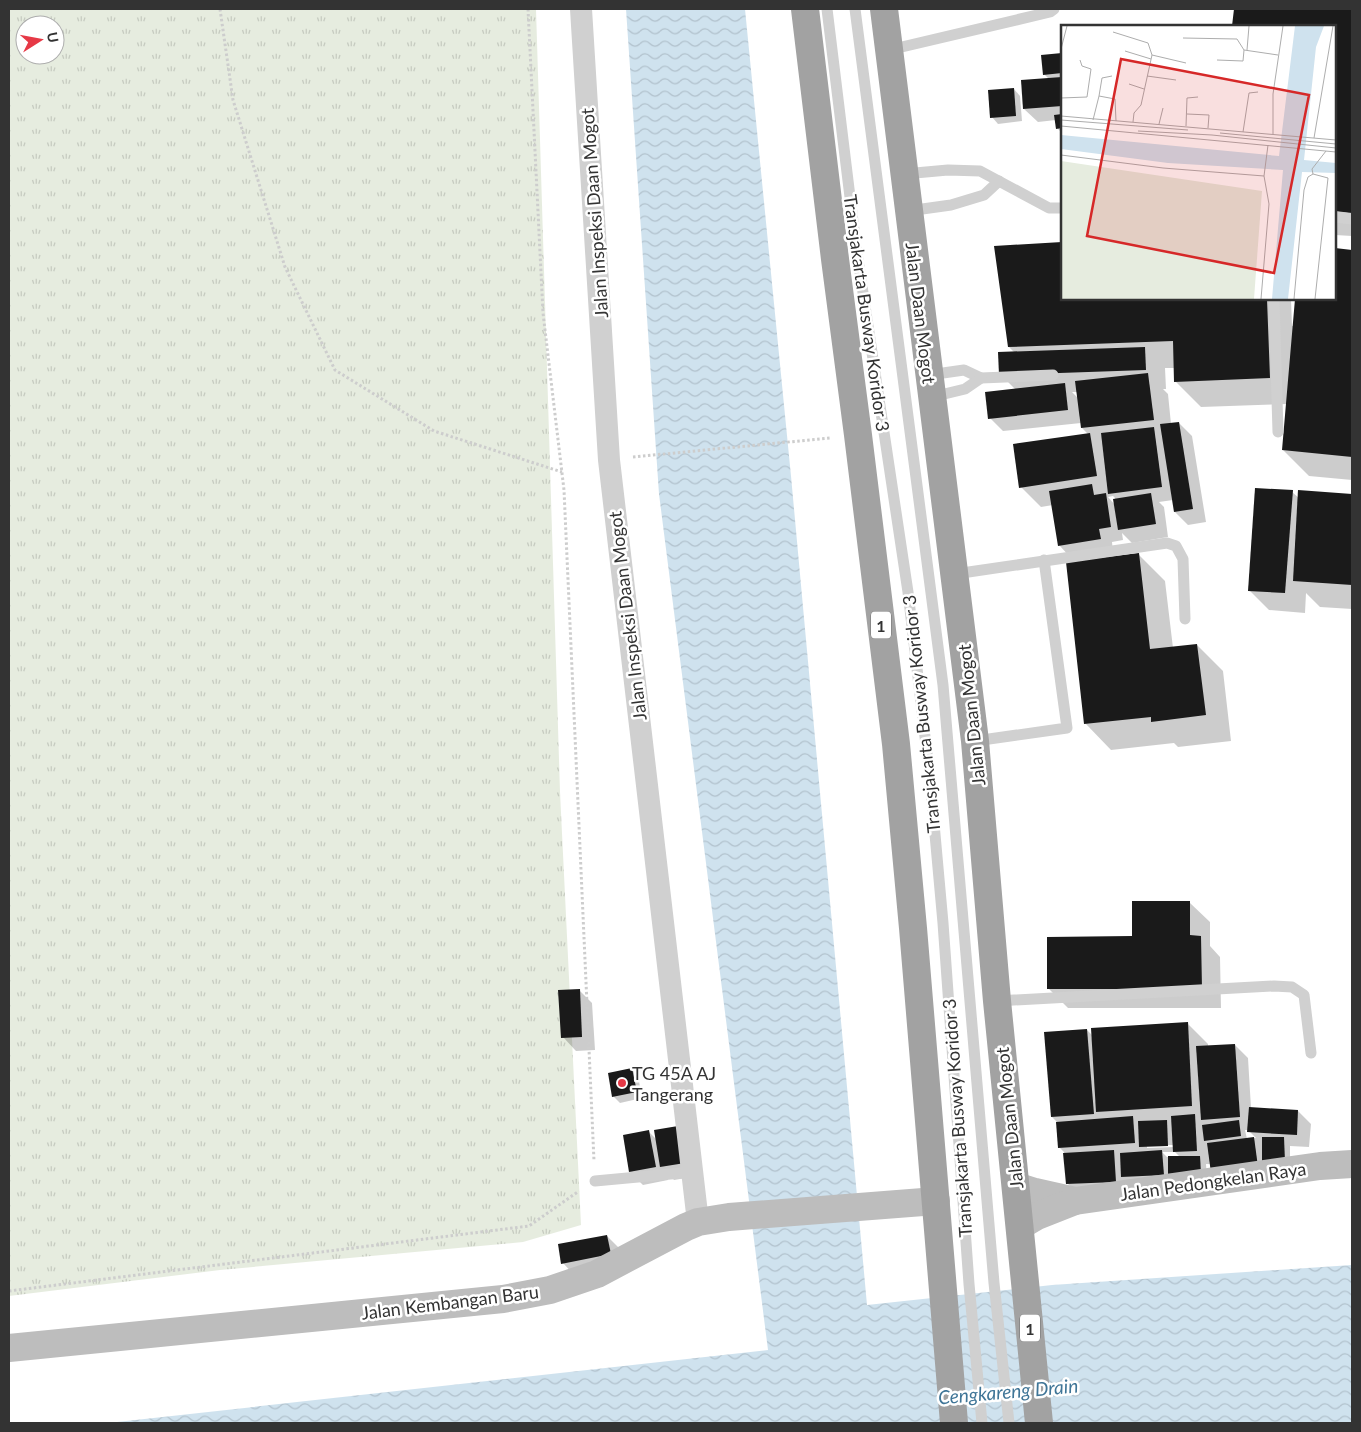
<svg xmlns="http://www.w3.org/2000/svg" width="1361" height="1432" viewBox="0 0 1361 1432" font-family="Lato,sans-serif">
<defs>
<pattern id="grass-tufts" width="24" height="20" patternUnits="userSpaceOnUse" patternTransform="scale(1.25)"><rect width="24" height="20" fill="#e6ecdf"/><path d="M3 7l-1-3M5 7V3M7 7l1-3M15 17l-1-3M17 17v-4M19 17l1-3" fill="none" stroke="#c6cbc0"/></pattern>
<pattern id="water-waves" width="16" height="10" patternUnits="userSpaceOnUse" patternTransform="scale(1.25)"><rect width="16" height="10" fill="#cfe2ee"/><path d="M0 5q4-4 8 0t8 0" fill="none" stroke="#b2c2cd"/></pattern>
</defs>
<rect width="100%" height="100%" fill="#fff"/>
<path fill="url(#grass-tufts)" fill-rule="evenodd" d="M9 9H536L560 792 581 1225 523 1242 220 1270 9 1296ZM25 25H55V55H25Z"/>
<path fill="url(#water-waves)" d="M626 9H745L791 476 867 1305 1052 1285 1352 1265V1423H108L768 1350 659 494Z"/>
<g fill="#0003" fill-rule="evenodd">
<path d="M1235 9H1352V236L1335 235V26H1234Z"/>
<path d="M1062 54V133L1058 129 1056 120 1038 122 1024 109 1049 79 1044 74 1042 56Z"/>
<path d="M1014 89 1020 96 1022 121 998 124 992 117Z"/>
<path d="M1062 243V299H1291L1292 326H1294L1297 299H1335V249L1352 251V480L1309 476 1283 450 1287 404 1201 407 1175 381V368H1165L1166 389H1163L1168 394 1171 424 1179 423 1192 436 1206 522 1188 525 1175 512 1173 500 1159 502 1164 507 1168 537 1132 543 1122 533 1123 540 1112 542 1113 552 1072 559 1059 545 1053 505 1041 507 1021 487 1088 434 1082 428 1081 423 1003 431 990 418 1016 390 1000 374 1015 353 1009 347 1048 244ZM1072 392H1078V398ZM1113 496 1115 498V505L1108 497Z"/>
<path d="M1292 492 1299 498V492L1352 495V609L1320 607 1306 593 1305 613 1269 610 1249 590Z"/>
<path d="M1139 555 1165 581 1173 648 1197 645 1223 671 1231 741 1178 747 1174 743 1111 750 1085 723Z"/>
<path d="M1190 903 1210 922V946L1220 957 1221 1008H1068L1048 988Z"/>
<path d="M579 990 592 1003 595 1050 576 1051 563 1037Z"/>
<path d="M1188 1024 1208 1044V1047L1235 1045 1248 1058 1251 1108 1298 1111 1311 1124 1309 1147 1290 1146V1167L1206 1164 1207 1179 1073 1189 1067 1183 1064 1152 1059 1147 1057 1122 1052 1117 1087 1030 1093 1036ZM1245 1130H1248L1256 1138 1247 1139ZM1147 1145H1174V1147L1147 1148ZM1162 1152H1175L1180 1157H1167Z"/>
<path d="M631 1069 638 1076 642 1098 620 1103 613 1096Z"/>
<path d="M649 1132 657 1140 697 1176 674 1180 667 1172 668 1180 643 1185 630 1172Z"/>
<path d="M607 1236 620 1249 576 1277 563 1263Z"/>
</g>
<g fill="#1a1a1a">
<path d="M1234 9H1352V213L1335 211V26H1232Z"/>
<path d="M1062 53V73L1043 75 1041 55Z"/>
<path d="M1062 77V106L1023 109 1021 80Z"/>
<path d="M1014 88 1016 116 990 118 988 90Z"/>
<path d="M1062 114V128L1056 129 1054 115Z"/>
<path d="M1062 242V299H1267L1270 378 1174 382 1173 341 1008 347 994 246Z"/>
<path d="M1335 248 1352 250V457L1282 450 1295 299H1335Z"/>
<path d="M1145 347 1146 370 999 375 998 352Z"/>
<path d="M1148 373 1154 420 1081 428 1075 381Z"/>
<path d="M1065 383 1068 410 988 419 985 392Z"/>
<path d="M1179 422 1193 509 1174 512 1160 424Z"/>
<path d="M1154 427 1162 487 1108 494 1101 433Z"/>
<path d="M1090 433 1097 476 1019 488 1013 444Z"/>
<path d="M1092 484 1094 495 1106 493 1111 527 1099 529 1101 539 1058 546 1049 491Z"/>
<path d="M1255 488 1293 490 1285 593 1248 591Z"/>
<path d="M1298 490 1352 494V585L1293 581Z"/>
<path d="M1151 493 1156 524 1118 530 1113 499Z"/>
<path d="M1139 553 1150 649 1197 644 1206 715 1151 722V717L1084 724 1066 562Z"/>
<path d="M1132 901H1190V935L1201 936 1202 989H1047V937L1132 936Z"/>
<path d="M580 989 582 1037 561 1038 558 990Z"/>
<path d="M1188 1022 1192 1106 1096 1112 1091 1028Z"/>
<path d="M1087 1029 1094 1114 1051 1117 1044 1032Z"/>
<path d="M1235 1044 1240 1117 1201 1120 1196 1046Z"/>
<path d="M632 1068 637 1092 612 1097 608 1073Z"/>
<path d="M1249 1107 1298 1110 1297 1135 1247 1132Z"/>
<path d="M1195 1114 1197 1151 1173 1152 1171 1116Z"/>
<path d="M1133 1116 1135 1143 1058 1148 1056 1122Z"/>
<path d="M1167 1120 1168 1146 1139 1147 1138 1121Z"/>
<path d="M1239 1120 1241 1136 1204 1141 1202 1125Z"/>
<path d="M678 1126 685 1163 660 1167 654 1130Z"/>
<path d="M649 1130 656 1167 629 1172 623 1135Z"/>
<path d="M1254 1137 1258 1167 1211 1173 1207 1143Z"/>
<path d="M1262 1137H1284L1285 1162H1262Z"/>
<path d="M1114 1150 1116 1182 1066 1184 1063 1153Z"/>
<path d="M1162 1150 1164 1175 1121 1177 1120 1153Z"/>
<path d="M1168 1156H1200L1201 1173 1168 1174Z"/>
<path d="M607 1235 611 1254 561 1264 558 1244Z"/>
</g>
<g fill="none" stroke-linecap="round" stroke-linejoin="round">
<g stroke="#cdcdcd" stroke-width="3" stroke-dasharray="2.5 2.5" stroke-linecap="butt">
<path d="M220 9 233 100 285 267 335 370 434 431 562 472"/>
<path d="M528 9 543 313 564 490 594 1161"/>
<path d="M633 457 830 438"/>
<path d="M9 1291 529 1226 579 1191"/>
</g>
<g stroke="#d0d0d0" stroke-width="11">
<path d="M827 9 856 246 908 592 930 779 943 923 969 1284 982 1423"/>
<path d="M855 9 943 685 994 1283 1009 1423"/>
<path d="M889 50 1050 12 1054 9"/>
<path d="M904 174 948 170 980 171 1049 208H1062"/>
<path d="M908 211 951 205 984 195 999 181"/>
<path d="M1335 217 1352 219"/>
<path d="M1274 299 1278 432"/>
<path d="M929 375 964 370 981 378 1053 375"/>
<path d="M932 397 965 389 981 378"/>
<path d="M955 574 1167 543 1176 546 1183 559 1185 619"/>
<path d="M975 741 1067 728 1044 560"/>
<path d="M997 1001 1274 986 1292 987 1304 995 1311 1053"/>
<path d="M595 1181 692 1172"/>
</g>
<path stroke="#d0d0d0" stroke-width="22" d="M581 9 609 460 698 1222"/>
<g stroke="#bdbdbd" stroke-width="28">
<path d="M1016 1186 1035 1192 1075 1201"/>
<path d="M1020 1226 1037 1216 1075 1201 1320 1166 1352 1164"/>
<path d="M9 1348 503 1299 550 1290 597 1274 686 1227 698 1222 729 1217 936 1201"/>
</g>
<g stroke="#a2a2a2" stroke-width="28">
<path d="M805 9 835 259 858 435 896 744 913 928 954 1423"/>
<path d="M884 9 975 741 997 1001 1039 1423"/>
</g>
</g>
<circle fill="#e63946" stroke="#fff" stroke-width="2" cx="622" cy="1083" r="5"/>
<g text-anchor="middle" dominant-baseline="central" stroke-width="5" stroke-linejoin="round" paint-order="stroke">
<g fill="#fff" stroke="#707070" stroke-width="1">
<rect x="871" y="611.5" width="20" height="27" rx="4"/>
<rect x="1020" y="1314.5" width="20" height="27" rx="4"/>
</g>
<g font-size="16" font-weight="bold" fill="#333">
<text x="881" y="625">1</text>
<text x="1030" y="1328">1</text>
</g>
<g font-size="18" fill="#333" stroke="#fff">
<text transform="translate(594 213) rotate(-94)">Jalan Inspeksi Daan Mogot</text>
<text transform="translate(867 313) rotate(82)">Transjakarta Busway Koridor 3</text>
<text transform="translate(921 313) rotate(83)">Jalan Daan Mogot</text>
<text transform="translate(627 616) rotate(-97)">Jalan Inspeksi Daan Mogot</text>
<text transform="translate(921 714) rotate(-96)">Transjakarta Busway Koridor 3</text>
<text transform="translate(971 715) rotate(-96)">Jalan Daan Mogot</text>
<text transform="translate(957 1118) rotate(-94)">Transjakarta Busway Koridor 3</text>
<text transform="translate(1009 1118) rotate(-96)">Jalan Daan Mogot</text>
<text transform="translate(1213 1181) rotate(-8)">Jalan Pedongkelan Raya</text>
<text transform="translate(450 1302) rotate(-7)">Jalan Kembangan Baru</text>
</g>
<g font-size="18" fill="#333" stroke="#fff" text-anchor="start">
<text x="632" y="1073">TG 45A AJ<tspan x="632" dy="21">Tangerang</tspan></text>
</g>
<g font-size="19" font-style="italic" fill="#3f7597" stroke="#fff">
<text transform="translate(1008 1391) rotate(-5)">Cengkareng Drain</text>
</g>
</g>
<g transform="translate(1061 25)">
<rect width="275" height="275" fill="#fff"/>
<path d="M0 136 201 166 193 274H0Z" fill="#e6ecdf"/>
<path d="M234 1H263L255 22 243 135 275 138V148L241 147 227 274H211L222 145 107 138 0 124V110L218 131Z" fill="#cfe2ee"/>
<path fill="none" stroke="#adadad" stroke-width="1" d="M52 7 87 18 91 30 80 80 73 88 72 97M122 13 176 14 183 25 217 30M0 24 6 1M186 25 188 1M64 26 90 34M91 30 125 38M156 35 182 36 183 25M86 51 115 55M68 59 83 64M38 71 41 53 51 51M0 73 26 72 30 44 21 41 19 35M126 89 148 90 147 103M0 91 275 115M0 95 127 105M32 95 38 71 54 74 55 96M98 99 102 83M0 101 275 127M125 101 126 73 137 72M77 106 151 110 275 123M182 107 188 68 197 67M159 108 275 119M212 109V69L222 1M253 113 272 1M0 130 102 143 203 151M200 274 208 179 203 151 207 120M233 274 243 165 247 152 252 149M254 274 267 153 252 149 251 144 265 126"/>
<path fill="#d62828" fill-opacity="0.15" stroke="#d62828" stroke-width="2.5" d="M60 34 248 70 213 248 26 211Z"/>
<rect width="275" height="275" fill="none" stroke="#333" stroke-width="2.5"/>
</g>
<rect width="1361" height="1432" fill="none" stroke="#333333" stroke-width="20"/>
<g transform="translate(40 40) rotate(79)"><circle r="24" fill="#ffffff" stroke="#adadad"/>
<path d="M0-4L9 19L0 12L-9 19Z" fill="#e63946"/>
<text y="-8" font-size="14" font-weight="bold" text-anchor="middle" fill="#333333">U</text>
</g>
</svg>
